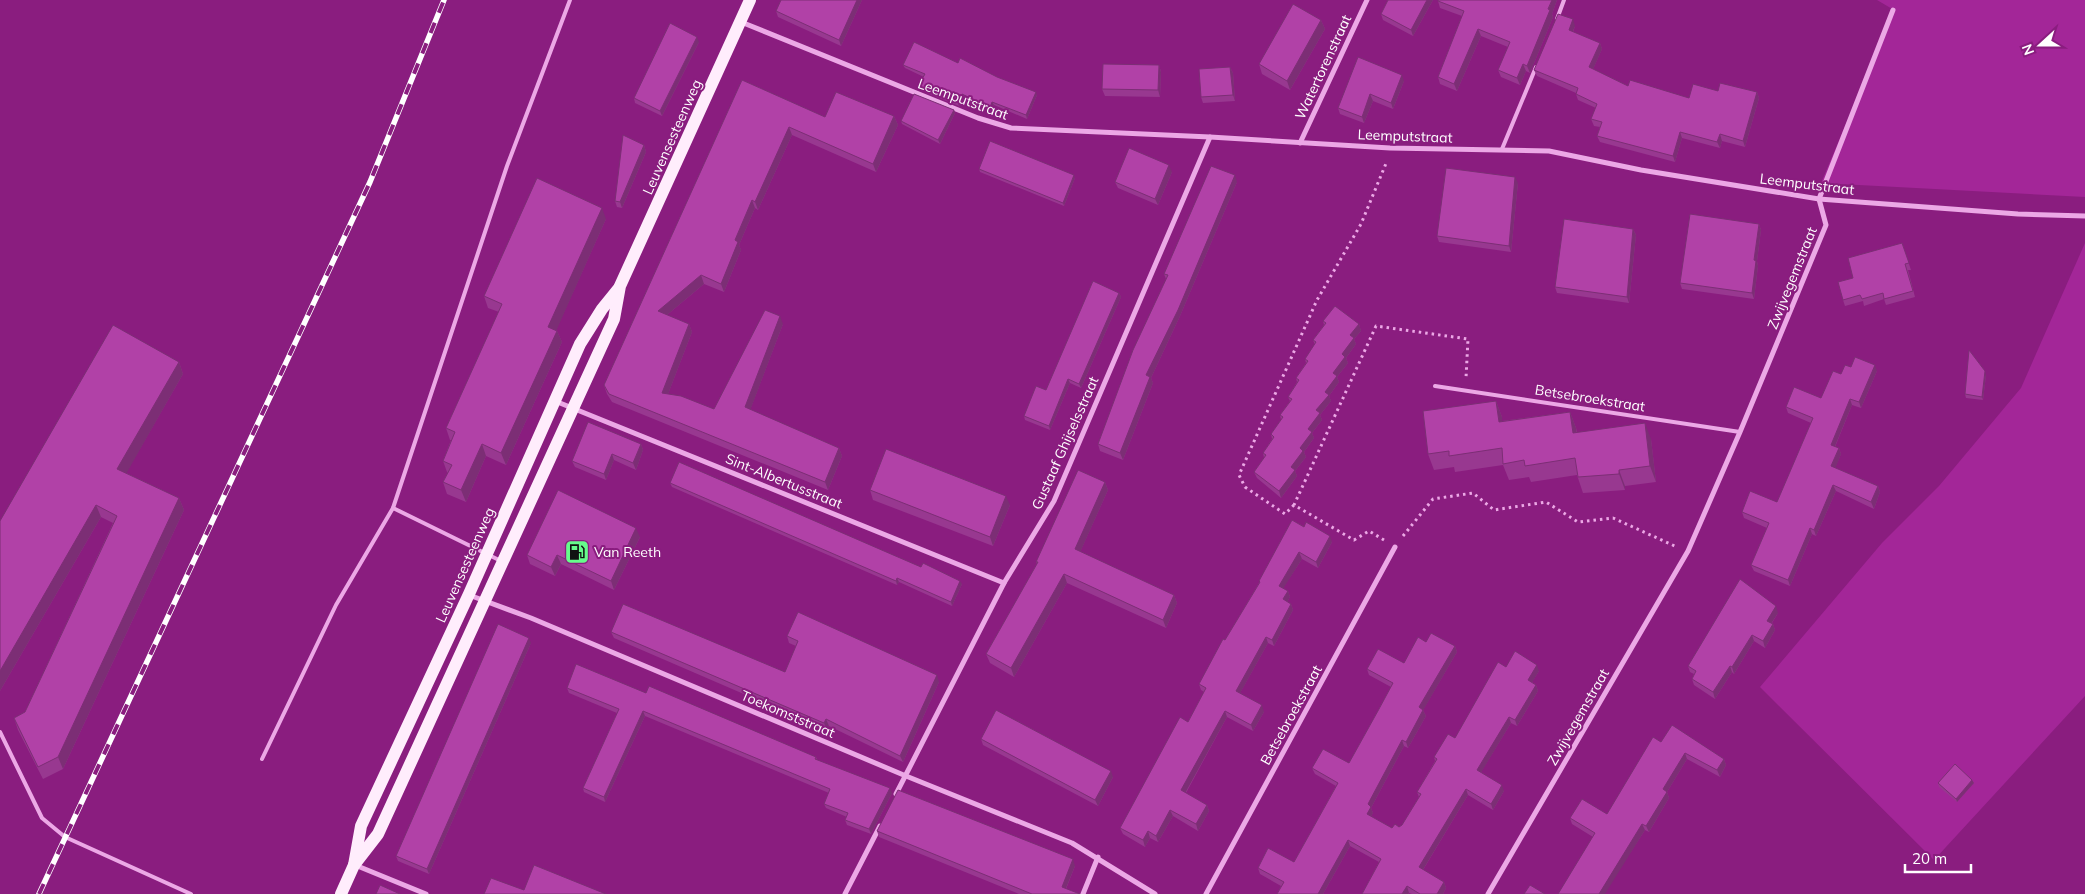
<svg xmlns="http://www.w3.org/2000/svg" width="2085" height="894" viewBox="0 0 2085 894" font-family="Mulish,sans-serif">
<rect width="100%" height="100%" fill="#8a1d7f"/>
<g fill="#a32698">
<path d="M1877 0H2085V197L1821 183 1894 10Z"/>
<path d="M2085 243V696L1934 860 1760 687 1882 543 1939 486 2021 388Z"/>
</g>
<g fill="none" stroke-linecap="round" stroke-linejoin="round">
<g stroke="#eca8e6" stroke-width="3" stroke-dasharray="2.5 4" stroke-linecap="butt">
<path d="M1294 505 1285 514 1245 487 1239 475 1317 300 1361 224 1387 161"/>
<path d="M1403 536 1433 499 1473 493 1494 510 1546 502 1578 522 1613 518 1677 547"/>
<path d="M1384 540 1369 531 1354 540 1294 505 1376 326 1468 339 1466 378"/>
</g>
<g stroke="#eca8e6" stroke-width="4">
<path d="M1557 19 1564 0"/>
<path d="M1502 149 1536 67"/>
<path d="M1435 386 1740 432"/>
<path d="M393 508 501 561"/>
<path d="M0 732 42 818 65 837 191 894"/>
<path d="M262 759 336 605 393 508 507 166 570 0"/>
</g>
<g stroke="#eca8e6" stroke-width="5">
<path d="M741 22 978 118 1011 128 1210 137 1390 148 1549 151 1641 170 1819 199 2018 214 2085 216"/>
<path d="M1300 143 1367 0"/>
<path d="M555 401 1004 583"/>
<path d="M469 595 531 618 906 776 1072 843 1155 894"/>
<path d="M896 794 1004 583 1054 501 1210 137"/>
<path d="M355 865 426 894"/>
<path d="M845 894 880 826"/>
<path d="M1083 894 1098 857"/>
<path d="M1206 894 1395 547"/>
<path d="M1488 894 1688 551 1740 432 1826 225 1819 199 1893 10"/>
</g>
<g stroke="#ffedfc" stroke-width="12">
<path d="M354 865 378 834 614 319 620 286 750 0"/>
<path d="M341 894 354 865 361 826 469 594 580 344 602 309 619 288"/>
</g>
<defs>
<path id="rail" d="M39 894 370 182 444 0"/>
</defs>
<use href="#rail" stroke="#fff" stroke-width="5.5"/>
<use href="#rail" stroke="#8a1d7f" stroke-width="4" stroke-dasharray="11" stroke-linecap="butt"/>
</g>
<g fill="#983890">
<path d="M862 0 841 46 778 17 776 11Z"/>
<path d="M1388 0H1433L1413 36 1383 20 1381 14Z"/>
<path d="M1438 0H1557L1552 14 1553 17 1530 73 1526 71 1520 85 1501 77 1498 70 1508 47 1481 36 1457 91 1440 84 1438 77 1462 16 1440 8 1438 1Z"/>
<path d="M1321 20 1325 29 1290 90 1262 74 1259 64Z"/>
<path d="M1575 26 1573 32 1600 43 1602 49 1593 69 1628 86 1689 98 1718 91 1757 92 1759 98 1745 147 1722 141 1720 148 1682 138 1675 162 1600 142 1597 136 1600 127 1594 126 1591 119 1596 108 1578 100 1576 94V93L1537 76 1534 70Z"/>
<path d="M699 42 662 116 635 103 634 98Z"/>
<path d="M958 63 997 77 1037 95 1027 119 994 105 991 111 963 97 959 106 920 90 918 86 924 77 905 68 903 65Z"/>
<path d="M1159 65 1161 72 1160 97 1105 96 1102 89Z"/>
<path d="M1230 67 1233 73 1235 101 1203 103 1201 97Z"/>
<path d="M742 80 825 117 894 116 898 125 876 172 792 135 758 210 755 208 739 245 741 250 724 292 704 284 667 315 689 324 692 332 668 394 714 409 783 324 750 410 839 448 842 456 828 490 612 402 607 394 604 385Z"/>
<path d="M1404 81 1393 109 1373 101 1364 123 1340 114 1338 108Z"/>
<path d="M954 110 955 113 940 144 902 124 901 121Z"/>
<path d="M644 145 646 152 622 208 617 207 615 201Z"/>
<path d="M979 169 1075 178 1064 206 980 172Z"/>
<path d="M1172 172 1158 205 1118 188 1115 182Z"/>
<path d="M1237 182 1180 316 1151 378 1153 383 1123 460 1100 451 1098 444 1166 279 1164 274Z"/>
<path d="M1518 183 1511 252 1439 242 1437 236Z"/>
<path d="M606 219 556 330 557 331 562 342 506 465 486 456 466 502 447 494 443 482 448 473 447 472 443 461 451 440H450L446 428 499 312 488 308 484 296Z"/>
<path d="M1759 224 1761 230 1757 261 1758 266 1754 299 1682 289 1680 283Z"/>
<path d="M1633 229 1636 235 1629 303 1557 293 1555 287Z"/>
<path d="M1902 243 1911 270H1908L1915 297 1886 305 1884 299 1864 306 1863 301 1845 306 1843 300 1853 278Z"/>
<path d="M1119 293 1121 297 1081 388 1070 383 1050 430 1025 420 1024 416 1046 390Z"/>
<path d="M1323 321 1359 324 1361 331 1354 339 1356 344 1346 358 1348 363 1337 377 1339 382 1329 396 1331 401 1320 415 1322 420 1312 433 1314 438 1304 452 1306 457 1295 471 1297 476 1281 498 1257 478 1254 472 1264 458 1263 453 1272 439 1271 434 1281 420 1280 415 1290 401 1288 397 1297 382 1296 378 1306 363 1305 359 1315 345 1313 340 1324 325Z"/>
<path d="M179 362 183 374 126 473 179 498 184 510 63 769 43 779 18 730 14 718 25 712 113 523 101 517 0 691V521Z"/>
<path d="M1877 371 1861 408 1852 405 1835 447 1839 448 1841 454 1835 468 1878 486 1880 492 1874 509 1836 491 1816 536 1812 534 1790 586 1754 571 1751 565 1767 528 1744 518 1742 512 1777 502 1811 423 1788 413 1786 407 1821 398 1841 374Z"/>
<path d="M1986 375 1983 400 1966 398 1965 394Z"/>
<path d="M1496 401 1502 417V421L1570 412 1576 428 1577 432 1651 439 1656 482 1625 486V490L1583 493 1577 475 1531 482 1529 477 1509 480 1503 465 1455 472 1454 467 1434 470 1428 454Z"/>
<path d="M641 444 643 450 636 470 614 460 606 480 575 467 572 461Z"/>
<path d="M1105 482 1108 490 1080 552 1174 595 1177 603 1166 628 1067 583 1014 677 990 663 986 654 1037 564 1036 562Z"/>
<path d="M670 483 962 584 952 606 899 582 897 585 672 487Z"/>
<path d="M870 490 1010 505 993 546 873 500Z"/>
<path d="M1292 520 1332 542 1318 568 1302 559 1283 588 1288 591 1290 597 1287 602 1291 604 1293 610 1274 646 1268 643 1240 693 1264 712 1253 731 1227 717 1186 793 1207 805 1209 811 1198 831 1173 816 1158 842 1150 838 1145 847 1123 834 1120 828 1188 722 1204 692 1201 690 1199 684 1259 583V581Z"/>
<path d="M640 537 614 590 561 564 555 576 530 564 527 555Z"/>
<path d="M1778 613 1772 623 1773 624 1775 630 1765 648 1754 641 1734 674 1732 672 1715 699 1694 685 1692 679 1694 674 1690 672 1688 666Z"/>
<path d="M611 632 785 672 796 646 789 643 787 636 939 682 903 762 829 726 827 730 614 638Z"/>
<path d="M1426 642 1455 646 1457 652 1423 710 1426 716 1408 748 1404 746 1371 808 1373 813 1371 816 1392 828 1399 827 1402 825 1419 797 1417 792 1435 761 1434 757 1455 738 1506 667 1539 671 1532 682 1536 685 1538 691 1517 726 1511 723 1481 772 1504 791 1493 810 1468 795 1423 870 1444 882 1446 888 1443 894H1412L1409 893 1408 894H1362L1379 862 1350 846 1323 894H1277L1281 886 1260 874 1258 868 1294 862 1336 786 1315 774 1312 768 1349 763 1391 687 1369 675 1367 669 1404 663Z"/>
<path d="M531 643 429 874 398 861 396 856Z"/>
<path d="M567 688 646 693 816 757 817 760 892 793 871 834 847 825 845 820 847 817 826 808 824 804 829 793 645 716 605 802 584 792 583 788 617 713 569 693Z"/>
<path d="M981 739 1113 777 1098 806 983 745Z"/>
<path d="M1661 742 1724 759 1726 765 1720 777 1687 759 1667 792 1669 798 1649 832 1645 830 1623 864 1593 837 1572 824 1570 818 1607 814Z"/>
<path d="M1972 780 1974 783 1957 802 1939 787 1938 783Z"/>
<path d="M877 831 1075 866 1066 889 1080 894H1019L879 837Z"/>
</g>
<g fill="#7c2e75">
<path d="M857 0H862L841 46 839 40Z"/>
<path d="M1427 0H1433L1413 36 1411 30Z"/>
<path d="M1552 0H1557L1552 14 1553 17 1530 73 1527 66Z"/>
<path d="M1573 19 1575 26 1571 36 1569 30Z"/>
<path d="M1321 20 1325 29 1290 90 1287 81Z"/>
<path d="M1478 29 1481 36 1457 91 1454 84Z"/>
<path d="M697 37 699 42 662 116 660 111Z"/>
<path d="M1600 43 1602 49 1591 74 1589 67Z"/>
<path d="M1523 64 1526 71 1520 85 1517 78Z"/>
<path d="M1159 65 1161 72 1160 97 1158 90Z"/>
<path d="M1230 67 1233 73 1235 101 1233 95Z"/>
<path d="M1402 75 1404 81 1393 109 1391 103Z"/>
<path d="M1036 92 1037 95 1027 119 1026 115Z"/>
<path d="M1757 92 1759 98 1745 147 1743 141Z"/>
<path d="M962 94 963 97 959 106 958 102Z"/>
<path d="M1370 94 1373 101 1364 123 1362 117Z"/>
<path d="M992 102 994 105 991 111 990 108Z"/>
<path d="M954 110 955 113 940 144 938 140Z"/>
<path d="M894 116 898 125 876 172 873 164Z"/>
<path d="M789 127 792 135 758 210 755 202Z"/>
<path d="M1680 132 1682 138 1675 162 1673 156Z"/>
<path d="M1720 134 1722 141 1720 148 1717 142Z"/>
<path d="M644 145 646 152 622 208 620 202Z"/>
<path d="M1169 165 1172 172 1158 205 1155 199Z"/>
<path d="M1074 175 1075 178 1064 206 1063 203Z"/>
<path d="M1235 175 1237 182 1180 316 1151 378 1153 383 1123 460 1120 453 1146 375Z"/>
<path d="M1515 177 1518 183 1511 252 1509 246Z"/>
<path d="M752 200 755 208 739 245 741 250 724 292 721 284 735 240Z"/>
<path d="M602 208 606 219 553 338 548 327Z"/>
<path d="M1759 224 1761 230 1757 261 1758 266 1754 299 1752 293 1754 260Z"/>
<path d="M1633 229 1636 235 1629 303 1627 297Z"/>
<path d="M701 275 704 284 661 320 658 311Z"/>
<path d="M1119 293 1121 297 1081 388 1079 384Z"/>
<path d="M780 316 783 324 748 416 745 407Z"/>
<path d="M689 324 692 332 665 402 662 393Z"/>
<path d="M1359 324 1361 331 1354 339 1356 344 1346 358 1348 363 1337 377 1339 382 1329 396 1331 401 1320 415 1322 420 1312 433 1314 438 1304 452 1306 457 1295 471 1297 476 1281 498 1279 491 1291 467 1350 335Z"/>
<path d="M557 331 562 342 506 465 501 453Z"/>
<path d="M179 362 183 374 122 481 117 469Z"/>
<path d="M1875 365 1877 371 1861 408 1859 402Z"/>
<path d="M1985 371 1986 375 1983 400 1982 397Z"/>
<path d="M1068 379 1070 383 1050 430 1049 426Z"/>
<path d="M1850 399 1852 405 1833 451 1831 445Z"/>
<path d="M1496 401 1502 417 1504 438 1499 422Z"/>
<path d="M1570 412 1576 428 1579 449 1573 433Z"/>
<path d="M1645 423 1651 439 1656 482 1650 466Z"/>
<path d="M482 444 486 456 466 502 461 490Z"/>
<path d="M641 444 643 450 636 470 633 463Z"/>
<path d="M839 448 842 456 828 490 825 482Z"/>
<path d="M1839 448 1841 454 1834 472 1831 466Z"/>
<path d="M612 454 614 460 606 480 604 474Z"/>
<path d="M1619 470 1625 486V490L1619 474Z"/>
<path d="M1105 482 1108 490 1078 557 1075 549Z"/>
<path d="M1833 485 1836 491 1816 536 1814 530Z"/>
<path d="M1878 486 1880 492 1874 509 1871 502Z"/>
<path d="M1006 496 1010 505 993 546 990 537Z"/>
<path d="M179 498 184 510 63 769 58 757Z"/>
<path d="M96 505 101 517 0 691V671Z"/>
<path d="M636 528 640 537 614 590 611 581Z"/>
<path d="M1810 528 1812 534 1790 586 1788 580Z"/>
<path d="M1330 536 1332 542 1318 568 1316 562Z"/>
<path d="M1299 552 1302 559 1281 592 1279 586Z"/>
<path d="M557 555 561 564 555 576 551 567Z"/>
<path d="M1064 574 1067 583 1014 677 1011 668Z"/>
<path d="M897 578 899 582 897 585 896 581Z"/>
<path d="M960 581 962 584 952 606 951 602Z"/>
<path d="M1288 591 1290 597 1285 606 1283 599Z"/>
<path d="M1174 595 1177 603 1166 628 1163 620Z"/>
<path d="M1291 604 1293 610 1274 646 1272 640Z"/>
<path d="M1776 606 1778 613 1769 627 1767 621Z"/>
<path d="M1773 624 1775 630 1765 648 1763 641Z"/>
<path d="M1752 635 1754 641 1734 674 1732 667Z"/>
<path d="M1266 637 1268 643 1238 697 1236 691Z"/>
<path d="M529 638 531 643 429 874 427 869Z"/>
<path d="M1455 646 1457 652 1421 714 1419 707Z"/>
<path d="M1537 665 1539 671 1530 686 1528 680Z"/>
<path d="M1730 666 1732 672 1715 699 1713 692Z"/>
<path d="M937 675 939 682 903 762 900 756Z"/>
<path d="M1536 685 1538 691 1517 726 1515 720Z"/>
<path d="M1262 705 1264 712 1253 731 1251 725Z"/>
<path d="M1423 710 1426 716 1408 748 1406 742Z"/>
<path d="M643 711 645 716 605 802 604 797Z"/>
<path d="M1225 711 1227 717 1183 797 1181 790Z"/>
<path d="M1509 717 1511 723 1479 776 1477 770Z"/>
<path d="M826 719 829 726 827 730 824 723Z"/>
<path d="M1402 740 1404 746 1371 808 1373 813 1369 820 1367 814 1368 804Z"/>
<path d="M1685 753 1687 759 1667 792 1669 798 1649 832 1646 826 1663 789Z"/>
<path d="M1724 759 1726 765 1720 777 1717 770Z"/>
<path d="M1111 771 1113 777 1098 806 1095 800Z"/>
<path d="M1972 780 1974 783 1957 802 1956 799Z"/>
<path d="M1502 785 1504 791 1493 810 1491 804Z"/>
<path d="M890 788 892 793 871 834 869 829Z"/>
<path d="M1466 789 1468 795 1421 873 1419 867Z"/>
<path d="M1207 805 1209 811 1198 831 1196 824Z"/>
<path d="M1170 810 1173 816 1158 842 1156 836Z"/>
<path d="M1642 824 1645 830 1605 894H1599Z"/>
<path d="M1148 831 1150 838 1145 847 1143 840Z"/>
<path d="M1348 840 1350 846 1323 894H1318Z"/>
<path d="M1073 859 1075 866 1064 893 1062 887Z"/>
<path d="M1444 882 1446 888 1443 894H1437Z"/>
<path d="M1407 886 1409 893 1408 894H1402Z"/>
</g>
<g fill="#b141a7" stroke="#7c2e75">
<path d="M781 0H857L839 40 776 11Z"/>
<path d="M1388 0H1427L1411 30 1381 14Z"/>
<path d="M1438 0H1552L1548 9 1550 10 1527 66 1523 64 1517 78 1498 70 1510 42 1478 29 1454 84 1438 77 1464 11 1438 1Z"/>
<path d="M1293 4 1321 20 1287 81 1259 64Z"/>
<path d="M1558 14 1573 19 1569 30 1600 43 1589 67 1628 86 1630 80 1689 98 1693 84 1718 91 1720 83 1757 92 1743 141 1720 134 1717 142 1680 132 1673 156 1597 136 1602 122 1591 119 1597 104 1576 94 1578 88 1534 70Z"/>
<path d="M670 23 697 37 660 111 634 98Z"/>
<path d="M914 42 958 63 960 58 997 77 1036 92 1026 115 992 102 990 108 962 94 958 102 918 86 925 74 903 65Z"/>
<path d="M1358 57 1402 75 1391 103 1370 94 1362 117 1338 108Z"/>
<path d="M1103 64 1159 65 1158 90 1102 89Z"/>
<path d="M1230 67 1233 95 1201 97 1199 69Z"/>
<path d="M742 80 825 117 836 92 894 116 873 164 789 127 755 202 752 200 735 240 738 242 721 284 701 275 658 311 689 324 662 393 681 396 714 409 765 310 780 316 745 407 839 448 825 482 609 394 604 385Z"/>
<path d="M914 94 954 110 938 140 901 121Z"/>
<path d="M623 135 644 145 620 202 615 201Z"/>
<path d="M990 141 1074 175 1063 203 979 169Z"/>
<path d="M1129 148 1169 165 1155 199 1115 182Z"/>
<path d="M1211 166 1235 175 1178 310 1146 375 1150 377 1120 453 1098 444 1133 350 1168 275 1164 274Z"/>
<path d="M1446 168 1515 177 1509 246 1437 236Z"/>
<path d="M537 178 602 208 548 327 557 331 501 453 482 444 461 490 443 482 452 465 443 461 455 432 446 428 502 304 484 296Z"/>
<path d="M1690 214 1759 224 1754 260 1756 261 1752 293 1680 283Z"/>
<path d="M1564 219 1633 229 1627 297 1555 287Z"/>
<path d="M1902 243 1909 263 1905 264 1913 291 1884 299 1883 293 1862 299 1860 295 1843 300 1838 282 1853 278 1848 258Z"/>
<path d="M1093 281 1119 293 1079 384 1068 379 1049 426 1024 416 1036 386 1046 390Z"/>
<path d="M1335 306 1359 324 1350 335 1354 338 1342 354 1345 357 1333 373 1337 376 1325 392 1329 395 1316 410 1320 413 1308 429 1312 432 1300 448 1303 451 1291 467 1295 470 1279 491 1254 472 1266 455 1263 453 1274 437 1271 434 1283 417 1280 415 1292 399 1288 397 1299 380 1296 378 1308 361 1305 359 1316 342 1313 340 1326 323 1323 321Z"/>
<path d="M113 325 179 362 117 469 179 498 58 757 38 767 14 718 25 712 117 516 96 505 0 671V521Z"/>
<path d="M1969 350 1985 371 1982 397 1965 394Z"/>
<path d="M1855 357 1875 365 1859 402 1850 399 1831 445 1839 448 1831 466 1878 486 1871 502 1833 485 1814 530 1810 528 1788 580 1751 565 1769 523 1742 512 1750 491 1777 502 1813 418 1786 407 1794 387 1821 398 1833 371 1841 374 1845 365 1851 367Z"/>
<path d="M1496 401 1499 422 1570 412 1573 433 1645 423 1650 466 1619 470V474L1578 477 1575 458 1525 466 1524 460 1503 464 1502 448 1449 456V451L1428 454 1423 411Z"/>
<path d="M588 422 641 444 633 463 612 454 604 474 572 461Z"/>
<path d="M886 449 1006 496 990 537 870 490Z"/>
<path d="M679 462 884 551 921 567 923 563 960 581 951 602 897 578 896 581 670 483Z"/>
<path d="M1078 470 1105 482 1075 549 1174 595 1163 620 1064 574 1011 668 986 654 1038 562H1036Z"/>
<path d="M558 490 636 528 611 581 557 555 551 567 527 555Z"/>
<path d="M1292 520 1304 527 1306 522 1330 536 1316 562 1299 552 1279 586 1288 591 1283 599 1291 604 1272 640 1266 637 1236 691 1262 705 1251 725 1225 711 1181 790 1207 805 1196 824 1170 810 1156 836 1148 831 1143 840 1120 828 1180 717 1188 722 1206 688 1199 684 1223 639 1225 640 1260 582 1259 581Z"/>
<path d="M1740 579 1776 606 1767 621 1773 624 1763 641 1752 635 1732 667 1730 666 1713 692 1692 679 1696 671 1688 666Z"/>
<path d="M623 604 785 672 798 641 787 636 798 612 937 675 900 756 826 719 824 723 611 632Z"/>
<path d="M498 624 529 638 427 869 396 856Z"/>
<path d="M1431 633 1455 646 1419 707 1423 710 1406 742 1402 740 1368 804 1371 807 1367 814 1392 828 1395 824 1399 827 1402 825 1421 794 1417 792 1437 759 1434 757 1448 734 1455 738 1498 662 1506 667 1515 651 1537 665 1528 680 1536 685 1515 720 1509 717 1477 770 1502 785 1497 794 1491 804 1466 789 1419 867 1444 882 1437 894H1420L1407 886 1402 894H1362L1381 859 1348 840 1318 894H1277L1284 882 1258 868 1268 848 1294 862 1338 783 1312 768 1323 749 1349 763 1379 709 1393 683 1367 669 1378 649 1404 663 1418 637 1426 642Z"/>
<path d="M576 664 646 693 649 686 816 757 815 759 890 788 869 829 845 820 848 813 824 804 830 789 643 711 604 797 583 788 619 709 567 688Z"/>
<path d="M996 710 1111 771 1095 800 981 739Z"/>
<path d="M1672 725 1724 759 1717 770 1685 753 1663 789 1667 792 1646 826 1642 824 1599 894H1558L1595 833 1570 818 1582 799 1607 814 1653 737 1661 742Z"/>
<path d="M1955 764 1972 780 1956 799 1938 783Z"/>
<path d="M898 790 1073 859 1062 887 1080 894H1032L877 831Z"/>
<path d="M534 865 606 894H484L491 878 524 890Z"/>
<path d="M380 885 400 894H376Z"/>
<path d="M1530 885 1545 894H1524Z"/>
</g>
<defs>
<symbol id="fuel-square" viewBox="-11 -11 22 22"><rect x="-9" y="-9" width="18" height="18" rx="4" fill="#66fc8b" stroke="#8a1d7f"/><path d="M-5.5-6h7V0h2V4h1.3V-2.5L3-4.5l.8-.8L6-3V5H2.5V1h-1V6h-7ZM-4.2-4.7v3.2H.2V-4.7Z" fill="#111"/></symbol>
</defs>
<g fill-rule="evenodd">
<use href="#fuel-square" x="563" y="538" width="28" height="28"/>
</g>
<g text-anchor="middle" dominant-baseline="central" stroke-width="4" stroke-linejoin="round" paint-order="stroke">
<g font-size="14" fill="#fff" stroke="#8a1d7f">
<text transform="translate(1323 67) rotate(-65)">Watertorenstraat</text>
<text transform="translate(963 99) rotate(20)">Leemputstraat</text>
<text transform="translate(1405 136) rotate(2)">Leemputstraat</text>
<text transform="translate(672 137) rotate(-66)">Leuvensesteenweg</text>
<text transform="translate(1807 184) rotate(7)">Leemputstraat</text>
<text transform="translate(1792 278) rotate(-68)">Zwijvegemstraat</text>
<text transform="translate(1590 398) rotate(9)">Betsebroekstraat</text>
<text transform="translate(1065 443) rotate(-66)">Gustaaf Ghijselsstraat</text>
<text transform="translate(784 481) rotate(22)">Sint-Albertusstraat</text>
<text transform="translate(465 565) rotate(-66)">Leuvensesteenweg</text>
<text transform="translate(788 714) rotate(23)">Toekomststraat</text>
<text transform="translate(1291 715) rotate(-61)">Betsebroekstraat</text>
<text transform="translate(1578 717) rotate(-60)">Zwijvegemstraat</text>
</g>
<g font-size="14" fill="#fff" stroke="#8a1d7f" text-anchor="start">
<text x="594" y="552">Van Reeth</text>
</g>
</g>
<g transform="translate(2040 45) rotate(249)" stroke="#8a1d7f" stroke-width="4" paint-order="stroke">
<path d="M0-4L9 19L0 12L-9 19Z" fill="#ffffff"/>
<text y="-8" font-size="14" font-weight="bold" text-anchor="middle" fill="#ffffff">N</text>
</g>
<path d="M1905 864v8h66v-8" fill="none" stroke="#ffffff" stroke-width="2.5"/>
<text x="1912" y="864" font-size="15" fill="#ffffff" stroke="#8a1d7f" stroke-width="4" paint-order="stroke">20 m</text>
</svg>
